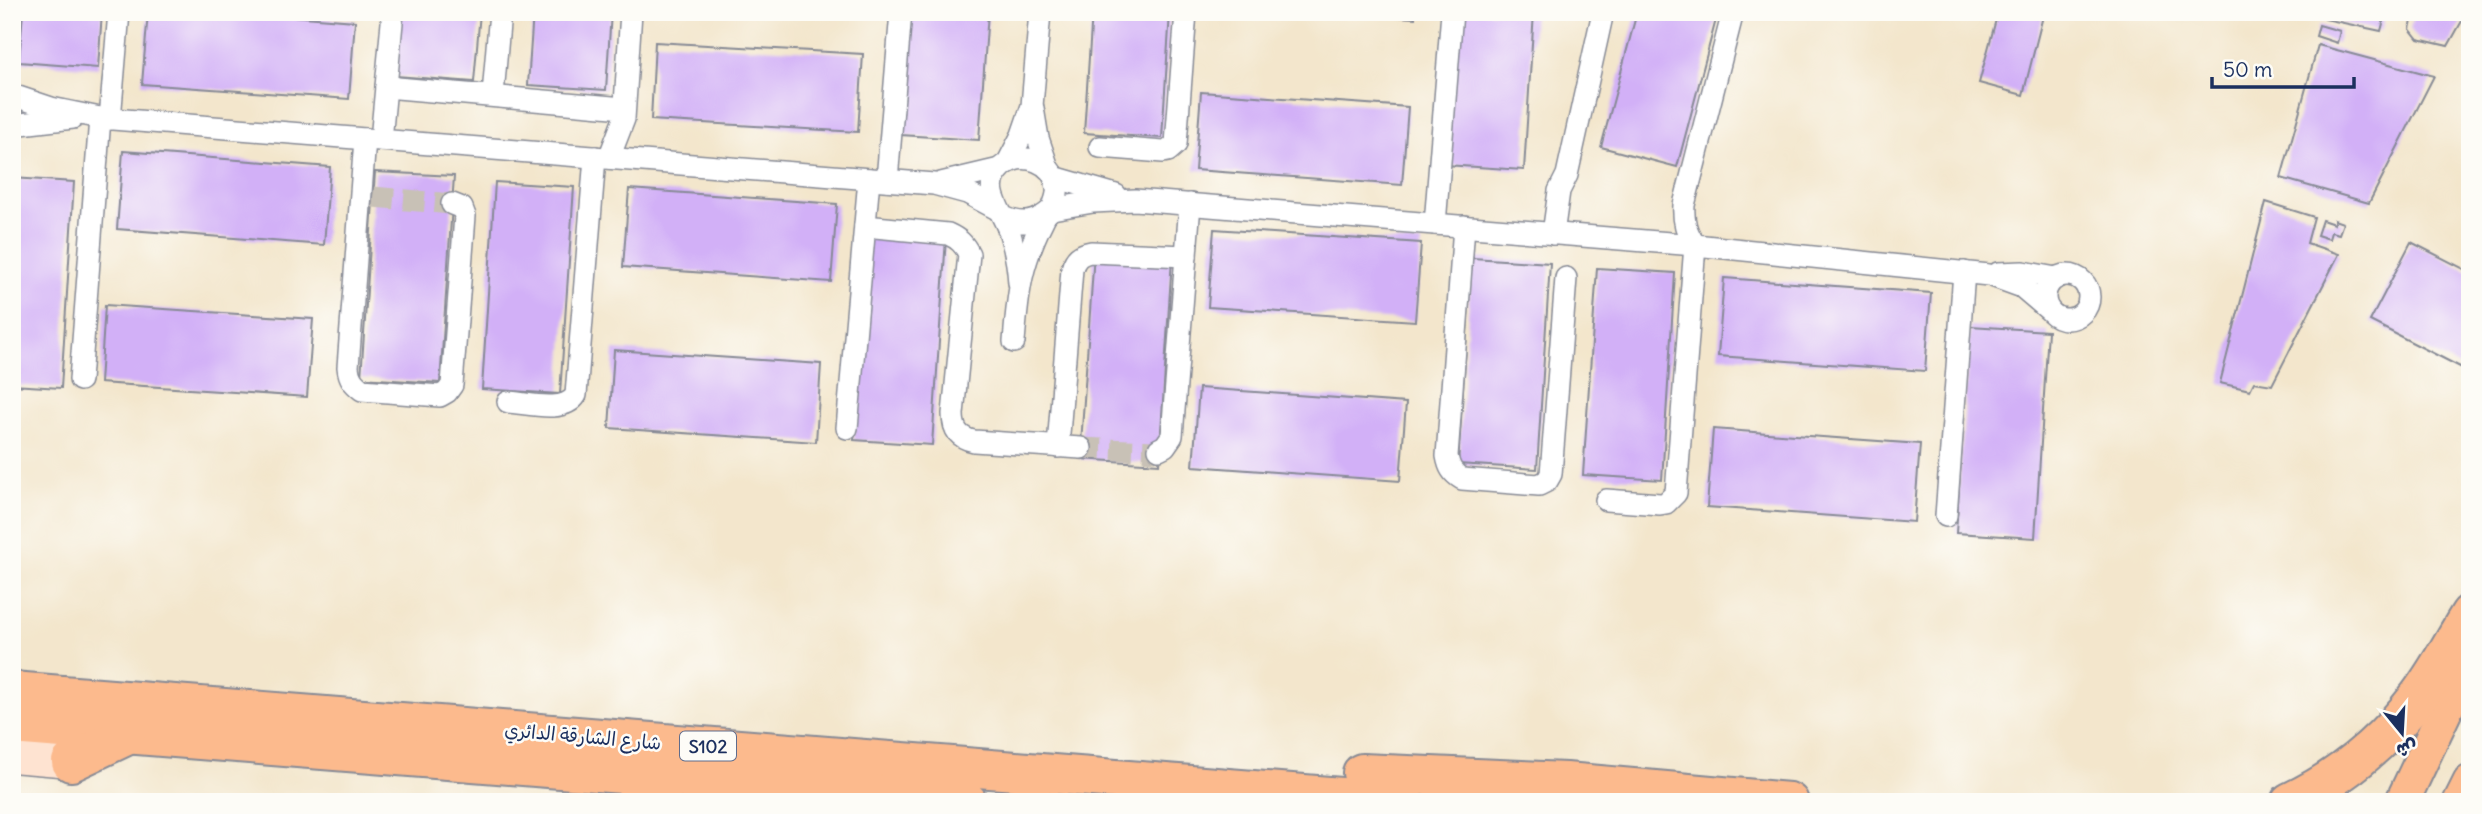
<svg xmlns="http://www.w3.org/2000/svg" width="2482" height="814" viewBox="0 0 2482 814" font-family="Delius,'Playpen Sans Arabic',sans-serif">
<rect width="100%" height="100%" fill="#fdfcf7"/>
<filter id="ink" filterUnits="userSpaceOnUse"><feTurbulence type="fractalNoise" baseFrequency=".0143" numOctaves="2"/><feDisplacementMap in="SourceGraphic" scale="14" xChannelSelector="R" yChannelSelector="G"/><feConvolveMatrix kernelMatrix="1 2 1 2 8 2 1 2 1" color-interpolation-filters="sRGB"/></filter>
<filter id="wash" filterUnits="userSpaceOnUse"><feTurbulence type="fractalNoise" baseFrequency=".00686" numOctaves="4" result="noise"/><feDisplacementMap in="SourceGraphic" scale="28" xChannelSelector="R" yChannelSelector="G"/><feGaussianBlur stdDeviation="1.57" result="paint"/><feColorMatrix in="noise" values="0 0 0 0 0 0 0 0 0 0 0 0 0 0 0 0 0 1.4 0 .05"/><feComposite in="paint" operator="in"/></filter>
<g filter="url(#wash)">
<rect width="100%" height="100%" fill="#f3e6cc"/>
<g id="blocks">
<g fill="#d2b0f7">
<path d="M23 12H102L98 68 19 62Z"/>
<path d="M148 12H238L355 21 349 99 142 84Z"/>
<path d="M401 12H480L474 82 396 76Z"/>
<path d="M533 12H611L606 90 528 85Z"/>
<path d="M909 12H988L979 140 901 135Z"/>
<path d="M1092 12H1170L1162 138 1084 133Z"/>
<path d="M1347 12H1415V18L1347 14Z"/>
<path d="M1455 12H1534L1524 170 1445 165Z"/>
<path d="M1637 12H1718L1677 167 1601 147Z"/>
<path d="M1998 12H2044L2023 95 1979 83Z"/>
<path d="M2327 12H2386L2381 31 2325 19Z"/>
<path d="M2414 12H2467L2448 46 2418 39 2410 29Z"/>
<path d="M2319 25 2340 31 2337 43 2316 36Z"/>
<path d="M655 42 863 54 858 132 651 120Z"/>
<path d="M2318 45 2434 76 2369 203 2281 178Z"/>
<path d="M1201 92 1408 107 1402 185 1195 170Z"/>
<path d="M123 151 330 167 324 245 117 229Z"/>
<path d="M375 172 454 176 440 383 361 378Z"/>
<path d="M12 178 74 182 61 388 12 385Z"/>
<path d="M495 182 574 187 560 394 482 389Z"/>
<path d="M629 189 837 204 831 282 623 267Z"/>
<path d="M2266 202 2314 217 2307 243 2339 254 2272 385 2254 382 2250 390 2220 383Z"/>
<path d="M2322 220 2334 224V220L2343 223 2339 234 2331 232 2329 239 2317 235Z"/>
<path d="M1214 229 1421 243 1415 321 1208 307Z"/>
<path d="M868 233 946 238 932 445 854 440Z"/>
<path d="M2411 242 2470 272V372L2370 321Z"/>
<path d="M1094 253 1172 258 1159 464 1080 459Z"/>
<path d="M1472 258 1550 263 1537 469 1458 464Z"/>
<path d="M1597 268 1675 273 1662 480 1583 475Z"/>
<path d="M1724 278 1931 293 1925 371 1718 356Z"/>
<path d="M105 305 313 319 307 397 100 383Z"/>
<path d="M1970 326 2048 331 2035 538 1956 533Z"/>
<path d="M614 350 821 364 816 442 609 428Z"/>
<path d="M1199 388 1406 403 1400 481 1193 466Z"/>
<path d="M1713 429 1920 444 1914 522 1707 507Z"/>
</g>
</g>
</g>
<g filter="url(#ink)">
<use href="#blocks" fill-opacity="0" stroke="#878a95" stroke-width="2"/>
<g fill="none" stroke-linecap="round" stroke-linejoin="round">
<g stroke="#c8c1b6" stroke-width="21" stroke-dasharray="21 10" stroke-linecap="butt">
<path d="M373 197 452 204"/>
<path d="M1081 448 1153 451 1159 449"/>
</g>
<defs>
<g id="street">
<path d="M386 87 624 108"/>
<path d="M12 95 51 108 100 118 934 184 967 193 997 209"/>
<path d="M493 95 500 12"/>
<path d="M1033 108 1038 138 1048 168"/>
<path d="M110 119 119 12"/>
<path d="M12 125 73 118"/>
<path d="M365 139 348 367C349 378 353 383 362 390L440 396 447 392 452 385 465 216 462 208 452 204"/>
<path d="M381 140 393 12"/>
<path d="M1100 147 1163 152 1168 151 1176 144 1186 12"/>
<path d="M609 158 624 119 631 12"/>
<path d="M1008 162 1022 135 1032 106 1040 12"/>
<path d="M1054 177 1116 195"/>
<path d="M887 180 901 12"/>
<path d="M941 183 1000 169"/>
<path d="M1052 209 1093 202 1135 200 1695 245 1989 275 2022 287 2049 310"/>
<path d="M1004 217C1023 226 1037 223 1052 209 1055 202 1058 195 1057 188 1055 162 1023 150 1003 166 978 188 1004 212 1010 234 1015 250 1018 266 1019 283"/>
<path d="M1435 224 1452 12"/>
<path d="M865 226 948 234C959 239 964 244 969 254L953 414C953 430 959 438 974 441L1081 448"/>
<path d="M1464 226 1447 456C1449 467 1452 473 1462 479L1539 485 1547 481 1551 474 1566 278"/>
<path d="M1553 234 1559 191 1567 175 1603 12"/>
<path d="M1998 273 2023 272 2056 278"/>
<circle cx="2067" cy="297" r="22"/>
<path d="M1014 342C1018 290 1021 263 1045 216"/>
<path d="M80 380 100 118"/>
<path d="M508 402C527 403 564 414 576 395L595 157"/>
<path d="M847 428 869 179"/>
<path d="M1058 447 1072 269C1075 258 1080 254 1091 252L1186 256"/>
<path d="M1159 449 1165 446 1172 436 1190 204"/>
<path d="M1606 500 1660 504 1666 503 1676 493 1695 245C1686 232 1683 221 1684 205L1733 12"/>
<path d="M1946 516 1964 272"/>
</g>
<path id="secondary" d="M12 757 71 762"/>
<g id="primary">
<path d="M2402 802 2470 658"/>
<path d="M2460 802 2470 782"/>
</g>
<g id="highway">
<path d="M12 691 1404 802"/>
<path d="M12 725 968 802"/>
<path d="M71 762 126 736"/>
<path d="M1362 773 1566 782 1789 802"/>
<path d="M2290 802C2341 778 2384 742 2418 697 2438 671 2453 641 2470 614"/>
</g>
</defs>
<use href="#street" stroke="#878a95" stroke-width="24"/>
<use href="#secondary" stroke="#878a95" stroke-width="33"/>
<use href="#primary" stroke="#878a95" stroke-width="37"/>
<use href="#highway" stroke="#878a95" stroke-width="42"/>
<use href="#street" stroke="#fff" stroke-width="21"/>
<use href="#secondary" stroke="#fee3d1" stroke-width="30"/>
<use href="#primary" stroke="#fcba8d" stroke-width="33"/>
<use href="#highway" stroke="#fcba8d" stroke-width="38"/>
</g>
</g>
<g text-anchor="middle" dominant-baseline="central" stroke-width="5" stroke-linejoin="round" paint-order="stroke">
<rect fill="#fdfcf7" stroke="#5f6c8c" stroke-width="2" x="680" y="731.5" width="56" height="29" rx="5"/>
<g font-size="18" font-weight="bold" fill="#1b2f5e">
<text x="708" y="746">S102</text>
</g>
<g font-size="19" fill="#1b2f5e" stroke="#fdfcf7">
<text transform="translate(583 736) rotate(5)">شارع الشارقة الدائري</text>
</g>
</g>
<rect width="2482" height="814" fill="none" stroke="#fdfcf7" stroke-width="42"/>
<g transform="translate(2402 733) rotate(162)" stroke="#fdfcf7" stroke-width="5" paint-order="stroke">
<path d="M0-5L12 26L0 18L-12 26Z" fill="#1b2f5e"/>
<text y="-10" font-size="19" font-weight="bold" text-anchor="middle" fill="#1b2f5e">ش</text>
</g>
<path d="M2212 77v10h142v-10" fill="none" stroke="#1b2f5e" stroke-width="3.5"/>
<text x="2223" y="77" font-size="21" fill="#1b2f5e" stroke="#fdfcf7" stroke-width="5" paint-order="stroke">50 m</text>
</svg>
